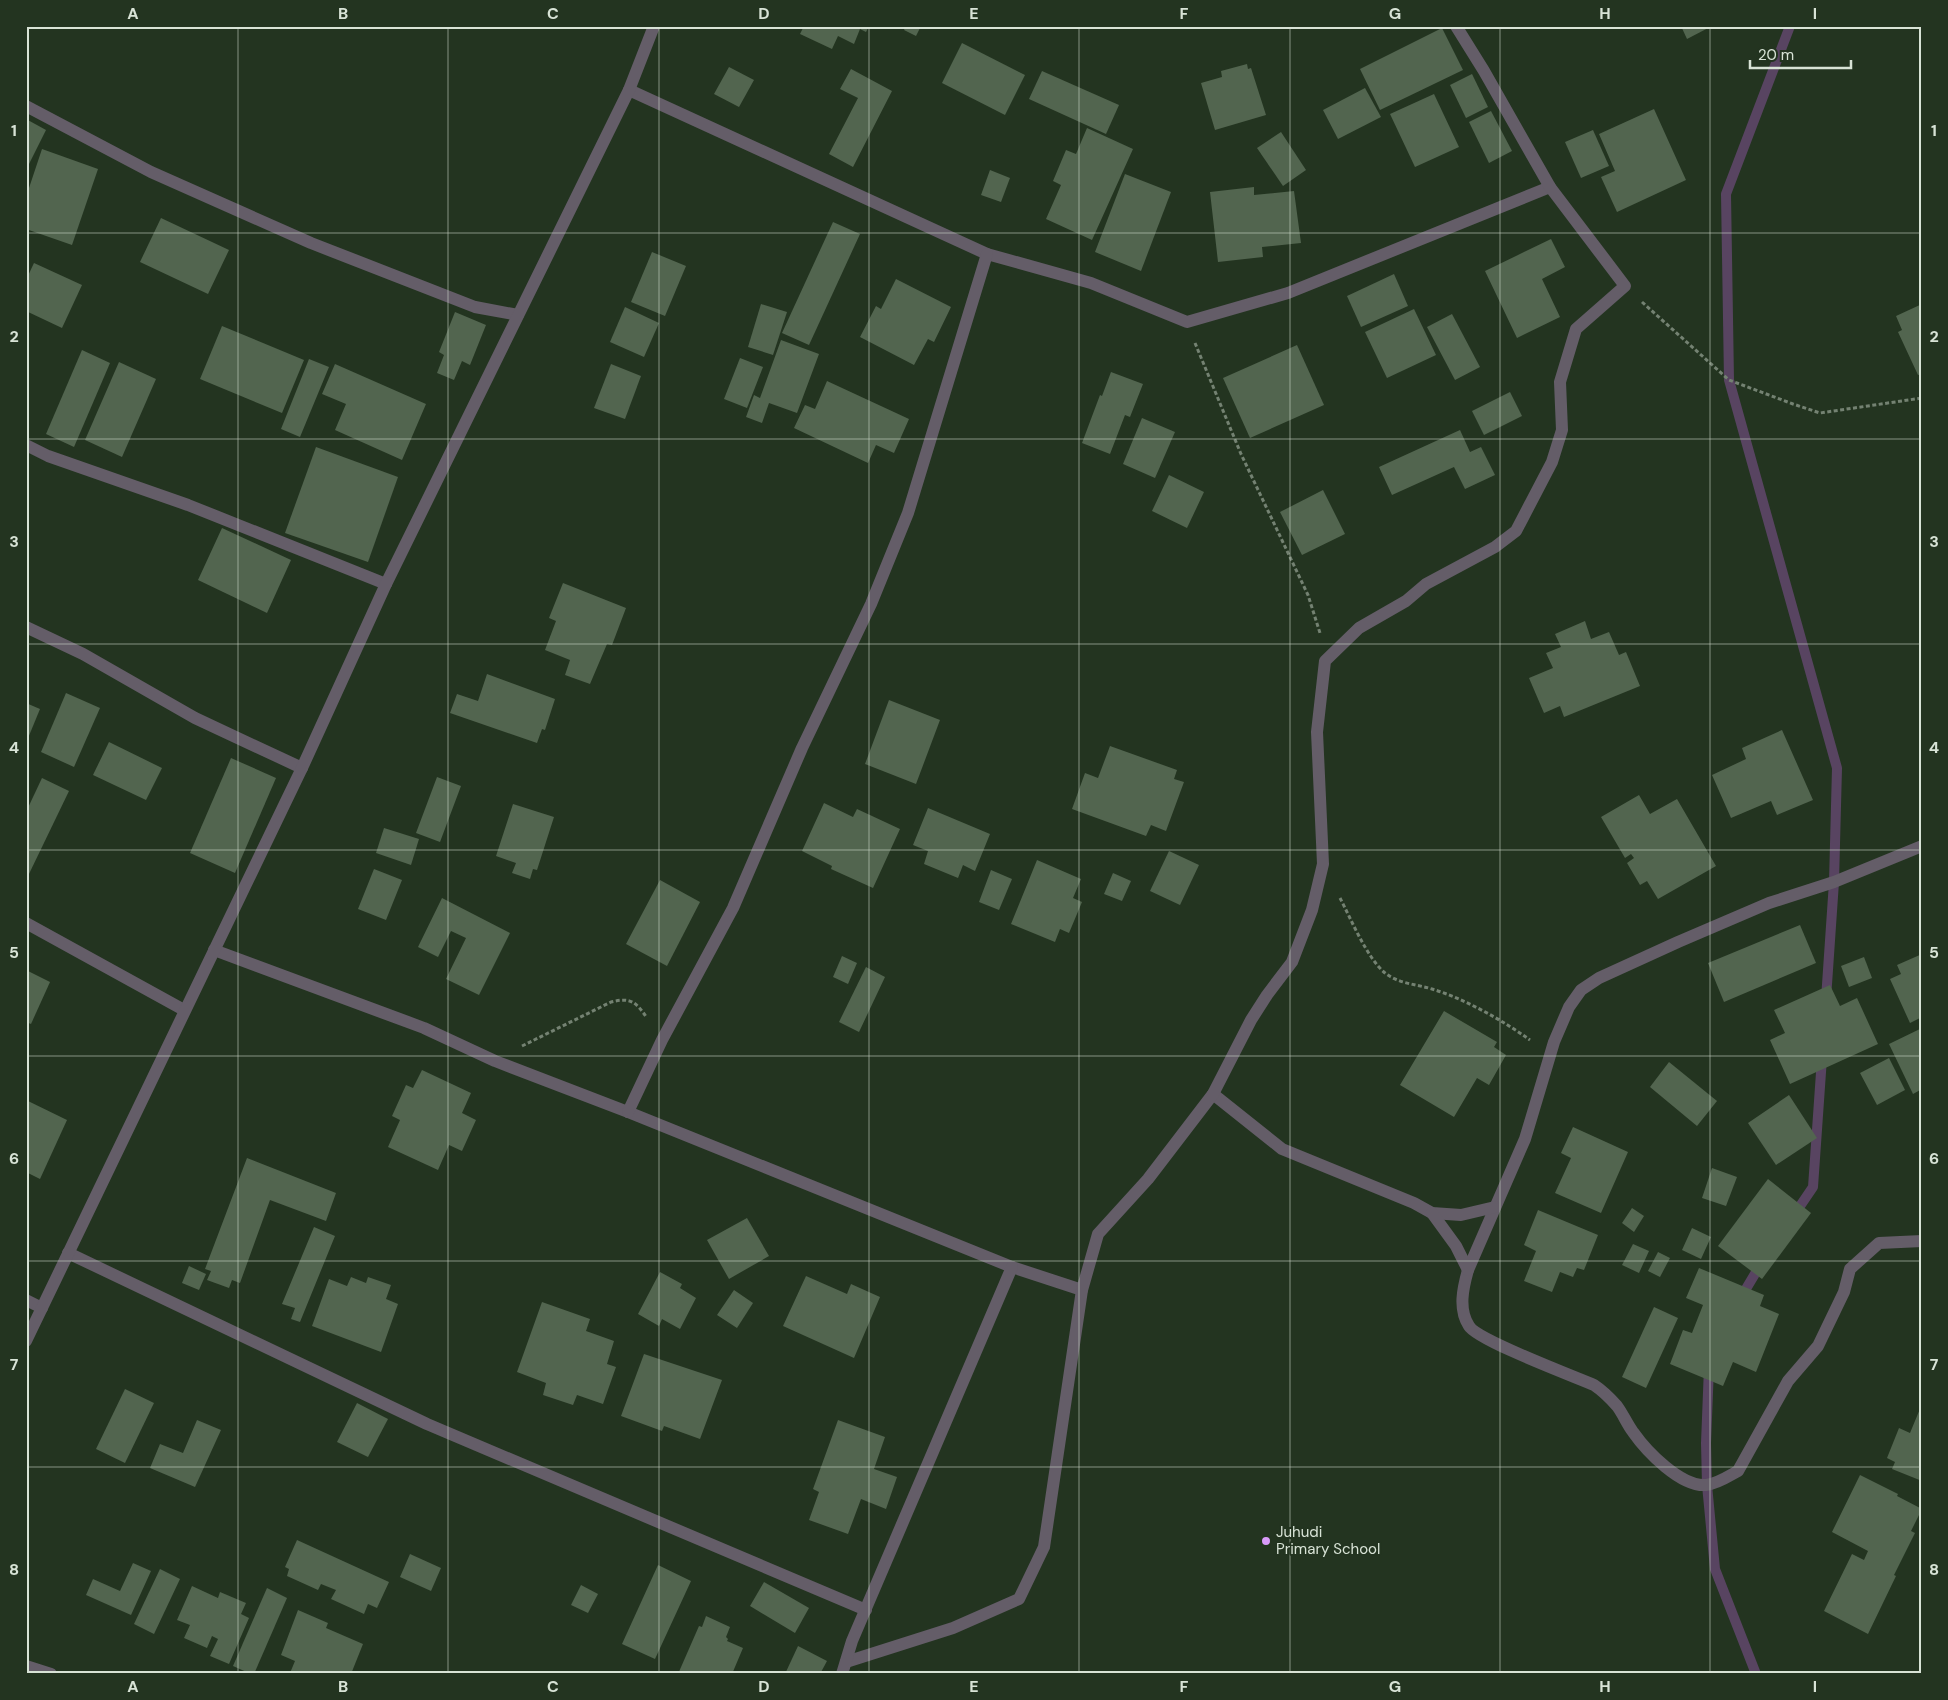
<svg xmlns="http://www.w3.org/2000/svg" width="1948" height="1700" viewBox="0 0 1948 1700" font-family="'DM Sans',sans-serif">
<rect width="100%" height="100%" fill="#233420"/>
<g fill="none" stroke-linecap="round" stroke-linejoin="round">
<g stroke="#584461" stroke-width="10">
<path d="M1790 26 1726 194 1729 380 1837 768 1834 882 1826 999"/>
<path d="M1794 1215 1813 1187 1822 1058"/>
<path d="M1740 1299 1762 1262"/>
<path d="M1709 1367 1706 1443 1707 1485 1715 1569 1756 1674"/>
</g>
</g>
<g fill="#52654f">
<path d="M804 26H869L866 32 860 29 854 44 838 36 832 49 800 34Z"/>
<path d="M906 26H921L916 36 904 30Z"/>
<path d="M1681 26H1712L1687 39Z"/>
<path d="M1442 28 1463 70 1380 110 1360 69Z"/>
<path d="M962 43 1025 75 1005 115 942 83Z"/>
<path d="M1247 64 1248 69 1251 68 1266 115 1215 130 1201 83 1222 77 1221 71Z"/>
<path d="M729 67 754 80 739 107 714 94Z"/>
<path d="M851 69 892 91 853 167 829 154 858 98 840 89Z"/>
<path d="M1042 71 1119 105 1106 134 1029 99Z"/>
<path d="M1472 74 1488 107 1466 118 1450 85Z"/>
<path d="M1365 88 1381 117 1338 139 1323 110Z"/>
<path d="M1434 94 1459 147 1415 167 1390 114Z"/>
<path d="M1654 109 1686 180 1617 212 1601 177 1615 171 1599 134Z"/>
<path d="M1491 111 1512 151 1489 163 1469 122Z"/>
<path d="M26 119 46 130 26 170Z"/>
<path d="M1087 128 1133 149 1092 240 1046 219 1061 185 1053 181 1066 150 1076 154Z"/>
<path d="M1593 130 1609 166 1581 178 1565 142Z"/>
<path d="M1281 132 1306 170 1283 186 1257 148Z"/>
<path d="M42 149 98 169 72 245 26 229V197Z"/>
<path d="M990 170 1010 178 1001 202 981 195Z"/>
<path d="M1125 174 1171 192 1141 271 1095 252Z"/>
<path d="M1254 187V195L1294 191 1301 243 1262 247 1263 257 1218 262 1210 192Z"/>
<path d="M161 218 229 250 208 294 140 262Z"/>
<path d="M833 222 860 234 809 345 782 333Z"/>
<path d="M1551 239 1565 267 1542 279 1560 317 1517 338 1485 271Z"/>
<path d="M652 252 686 266 665 316 631 302Z"/>
<path d="M34 263 82 285 62 328 26 311V280Z"/>
<path d="M1394 274 1408 306 1361 327 1347 296Z"/>
<path d="M896 279 951 307 934 342 928 339 914 365 860 337 876 306 881 309Z"/>
<path d="M761 304 787 312 773 355 748 347Z"/>
<path d="M1922 304V374L1918 375 1898 332 1902 330 1896 316Z"/>
<path d="M625 307 659 323 644 357 610 342Z"/>
<path d="M1414 309 1436 355 1387 378 1365 332Z"/>
<path d="M455 312 486 325 470 365 462 361 454 380 437 373 444 355 439 352Z"/>
<path d="M1452 314 1480 367 1455 380 1427 327Z"/>
<path d="M222 326 304 360 282 413 200 379Z"/>
<path d="M781 340 819 354 797 413 769 403 762 423 746 417 754 395 760 398Z"/>
<path d="M1297 345 1324 405 1250 438 1223 378Z"/>
<path d="M82 350 110 363 74 447 46 434Z"/>
<path d="M740 358 763 367 747 408 724 399Z"/>
<path d="M309 359 329 367 300 437 281 429Z"/>
<path d="M119 362 156 379 122 457 85 440Z"/>
<path d="M335 364 426 404 402 460 335 430 346 404 322 394Z"/>
<path d="M611 364 641 376 625 419 594 408Z"/>
<path d="M1111 372 1143 384 1130 417 1125 415 1110 454 1082 443 1100 395 1102 396Z"/>
<path d="M827 381 909 419 894 453 876 445 868 463 794 428 805 405 815 409Z"/>
<path d="M1510 392 1522 416 1484 435 1472 411Z"/>
<path d="M1142 418 1175 432 1155 478 1123 464Z"/>
<path d="M1460 430 1470 452 1481 447 1495 475 1465 489 1454 467 1392 495 1379 467Z"/>
<path d="M316 447 398 477 368 562 285 533Z"/>
<path d="M1169 475 1204 492 1187 528 1152 511Z"/>
<path d="M1323 490 1345 534 1302 555 1280 512Z"/>
<path d="M222 528 291 560 267 613 198 580Z"/>
<path d="M563 583 626 608 612 645 607 644 590 684 565 675 570 660 545 650 556 621 549 618Z"/>
<path d="M1585 621 1591 639 1609 632 1619 655 1626 652 1640 686 1564 717 1560 706 1544 713 1529 678 1553 668 1546 653 1561 647 1555 634Z"/>
<path d="M487 674 555 699 545 730 542 729 537 743 450 713 457 694 478 701Z"/>
<path d="M66 693 100 708 74 767 41 752Z"/>
<path d="M889 700 940 720 916 784 865 764Z"/>
<path d="M26 703 40 709 26 743Z"/>
<path d="M1782 730 1813 800 1777 815 1771 801 1731 818 1712 775 1746 759 1742 748Z"/>
<path d="M109 742 162 768 146 800 93 775Z"/>
<path d="M1110 746 1177 770 1174 779 1184 782 1166 831 1151 825 1146 836 1072 809 1085 773 1098 778Z"/>
<path d="M231 758 276 778 235 873 190 853Z"/>
<path d="M437 777 461 786 440 842 416 833Z"/>
<path d="M42 778 69 791 28 876 26 875V812Z"/>
<path d="M1639 795 1650 814 1677 799 1716 866 1658 899 1647 881 1640 885 1627 863 1634 858 1631 854 1625 858 1601 817Z"/>
<path d="M824 803 853 817 857 809 900 829 873 888 831 869 832 866 802 851Z"/>
<path d="M513 804 554 817 537 870 533 869 530 879 512 873 516 863 496 856Z"/>
<path d="M928 808 990 834 975 871 963 865 958 878 924 864 928 851 913 845Z"/>
<path d="M384 828 419 839 411 865 376 853Z"/>
<path d="M1169 851 1199 865 1180 905 1150 891Z"/>
<path d="M1037 860 1081 879 1073 898 1082 902 1069 933 1060 929 1055 942 1011 924Z"/>
<path d="M374 869 402 880 386 920 358 909Z"/>
<path d="M991 870 1012 879 999 910 979 902Z"/>
<path d="M1113 873 1131 881 1122 901 1104 894Z"/>
<path d="M660 880 700 902 667 966 626 944Z"/>
<path d="M442 898 510 933 479 995 446 979 466 938 451 931 438 957 418 947Z"/>
<path d="M1800 925 1816 963 1724 1002 1708 963Z"/>
<path d="M1922 954V1017L1910 1023 1890 979 1901 974 1897 965Z"/>
<path d="M842 956 857 963 848 984 833 977Z"/>
<path d="M1864 957 1872 978 1849 987 1841 966Z"/>
<path d="M866 967 885 977 859 1032 839 1022Z"/>
<path d="M26 970 50 982 31 1024 26 1022Z"/>
<path d="M1830 985 1840 1006 1857 998 1878 1044 1790 1084 1770 1040 1785 1033 1774 1010Z"/>
<path d="M1444 1011 1497 1042 1494 1047 1506 1055 1489 1085 1477 1078 1454 1117 1400 1085Z"/>
<path d="M1922 1028V1089L1913 1094 1889 1044Z"/>
<path d="M1889 1058 1905 1090 1877 1105 1860 1073Z"/>
<path d="M1669 1062 1717 1101 1697 1126 1650 1087Z"/>
<path d="M422 1070 471 1093 462 1113 476 1120 462 1151 449 1145 438 1170 388 1147 400 1120 392 1116 406 1085 413 1088Z"/>
<path d="M1789 1095 1817 1138 1776 1165 1748 1123Z"/>
<path d="M28 1101 67 1120 40 1179 26 1172Z"/>
<path d="M1573 1127 1628 1152 1601 1213 1555 1193 1571 1158 1561 1153Z"/>
<path d="M247 1158 336 1193 326 1221 270 1200 240 1283 232 1280 229 1288 207 1280 211 1271 205 1269Z"/>
<path d="M1712 1168 1737 1177 1726 1206 1702 1198Z"/>
<path d="M1768 1179 1811 1213 1762 1279 1718 1246Z"/>
<path d="M1632 1208 1644 1216 1634 1232 1622 1223Z"/>
<path d="M1538 1210 1598 1235 1584 1270 1577 1268 1573 1277 1560 1272 1552 1292 1524 1281 1536 1251 1524 1245Z"/>
<path d="M747 1218 769 1256 729 1279 707 1240Z"/>
<path d="M314 1227 335 1236 300 1322 291 1319 295 1308 282 1304Z"/>
<path d="M1692 1228 1711 1237 1701 1259 1682 1250Z"/>
<path d="M1633 1244 1649 1251 1639 1273 1622 1265Z"/>
<path d="M1658 1252 1670 1258 1660 1277 1648 1271Z"/>
<path d="M189 1266 206 1274 199 1290 182 1283Z"/>
<path d="M1699 1268 1764 1295 1760 1306 1779 1314 1756 1372 1733 1362 1723 1386 1670 1364 1683 1330 1692 1333 1703 1305 1686 1298Z"/>
<path d="M660 1272 682 1284 680 1288 696 1298 680 1329 662 1319 659 1326 638 1314Z"/>
<path d="M806 1276 847 1294 851 1284 880 1297 854 1358 783 1326Z"/>
<path d="M351 1277 366 1283 368 1277 391 1285 386 1299 398 1304 381 1352 312 1326 329 1279 347 1286Z"/>
<path d="M734 1290 753 1303 737 1328 717 1315Z"/>
<path d="M542 1302 590 1319 586 1331 614 1341 607 1364 616 1367 603 1404 577 1395 573 1405 543 1395 546 1383 517 1372Z"/>
<path d="M1654 1307 1678 1318 1646 1388 1622 1377Z"/>
<path d="M644 1354 722 1380 700 1439 664 1426 662 1431 621 1416Z"/>
<path d="M125 1389 154 1403 125 1463 96 1449Z"/>
<path d="M357 1403 388 1419 368 1457 337 1442Z"/>
<path d="M1922 1404V1481L1892 1469 1895 1462 1887 1458 1899 1428 1910 1433Z"/>
<path d="M197 1420 221 1430 195 1487 150 1468 160 1444 183 1453Z"/>
<path d="M838 1420 885 1437 874 1469 897 1477 886 1509 861 1499 848 1534 809 1520 819 1492 813 1489Z"/>
<path d="M1860 1475 1898 1494 1897 1496 1922 1509 1911 1531 1915 1533 1894 1575 1896 1576 1868 1634 1824 1611 1852 1554 1864 1560 1868 1551 1832 1532Z"/>
<path d="M297 1540 389 1582 377 1608 368 1604 364 1614 331 1599 336 1590 321 1584 318 1590 287 1576 289 1569 285 1567Z"/>
<path d="M410 1554 441 1568 431 1591 400 1577Z"/>
<path d="M133 1563 151 1571 131 1615 86 1595 93 1579 120 1591Z"/>
<path d="M658 1565 691 1581 655 1659 622 1644Z"/>
<path d="M160 1569 180 1579 154 1634 134 1624Z"/>
<path d="M764 1582 809 1608 795 1633 750 1606Z"/>
<path d="M581 1585 598 1594 588 1613 571 1605Z"/>
<path d="M192 1586 218 1598 220 1592 246 1603 241 1614 249 1618 229 1664 210 1656 218 1639 212 1636 207 1648 184 1638 190 1625 177 1620Z"/>
<path d="M267 1588 287 1598 254 1674H251L233 1666Z"/>
<path d="M298 1610 328 1623 326 1628 363 1644 351 1674 290 1673 295 1661 281 1655Z"/>
<path d="M706 1616 730 1627 726 1637 728 1639 727 1641 743 1648 732 1674H678L699 1626 702 1627Z"/>
<path d="M798 1646 827 1661 820 1674H785Z"/>
</g>
<g fill="none" stroke-linecap="round" stroke-linejoin="round">
<g stroke="#748272" stroke-width="3" stroke-dasharray="4 2.5" stroke-linecap="butt">
<path d="M1642 302 1729 380 1793 404 1820 413 1922 398"/>
<path d="M1195 343 1241 454 1308 595 1320 633"/>
<path d="M1340 898C1351 919 1367 958 1385 973 1399 984 1416 984 1432 989 1465 999 1502 1020 1530 1040"/>
<path d="M522 1046 611 1002C631 997 636 1002 647 1018"/>
</g>
<g stroke="#645d68" stroke-width="12">
<path d="M629 90 987 254 1091 283 1187 322 1288 293 1550 187"/>
<path d="M26 106 151 172 311 243 475 307 518 315"/>
<path d="M26 445 48 456 188 505 386 584"/>
<path d="M26 627 83 654 195 718 302 768"/>
<path d="M1922 846 1834 882 1769 903 1678 942 1599 978 1581 990 1569 1007 1554 1042 1525 1139 1468 1270C1463 1288 1458 1309 1469 1326 1477 1340 1573 1376 1594 1385 1603 1391 1610 1398 1617 1406 1623 1414 1627 1424 1633 1432 1647 1452 1681 1487 1706 1485 1717 1484 1729 1476 1738 1471L1788 1381 1818 1346 1844 1292 1850 1269 1879 1243 1922 1241"/>
<path d="M26 923 184 1010"/>
<path d="M214 950 424 1028 495 1061 628 1112 1012 1267 1082 1290"/>
<path d="M1213 1094 1282 1149 1414 1203 1432 1213 1461 1215 1495 1207"/>
<path d="M628 1112 662 1040 733 908 802 748 871 604 908 513 987 254"/>
<path d="M1432 1213 1456 1246 1468 1270"/>
<path d="M68 1253 427 1424 866 1610"/>
<path d="M26 1300 42 1308"/>
<path d="M26 1341 302 768 386 584 629 90 654 26"/>
<path d="M846 1662 953 1628 1019 1599 1044 1547 1082 1290 1098 1234 1148 1179 1213 1094 1251 1020 1267 995 1292 962 1312 910 1323 864 1317 732 1325 661 1359 628 1406 601 1426 584 1495 547 1516 531 1552 462 1562 430 1560 382 1576 329 1625 286 1550 187 1484 71 1456 26"/>
<path d="M26 1666 51 1674"/>
<path d="M842 1674 852 1641 1012 1267"/>
</g>
</g>
<path fill="none" stroke="#d8e3d6" stroke-width="1" stroke-opacity="0.55" d="M238 26V1674M448 26V1674M659 26V1674M869 26V1674M1079 26V1674M1290 26V1674M1500 26V1674M1710 26V1674M26 233H1922M26 439H1922M26 644H1922M26 850H1922M26 1056H1922M26 1261H1922M26 1467H1922"/>
<circle fill="#d89af8" stroke="#233420" stroke-width="2" cx="1266" cy="1541" r="5"/>
<g text-anchor="middle" dominant-baseline="central" stroke-width="4" stroke-linejoin="round" paint-order="stroke">
<g font-size="15" fill="#d8e3d6" stroke="#233420" text-anchor="start">
<text x="1276" y="1532">Juhudi<tspan x="1276" dy="17">Primary School</tspan></text>
</g>
</g>
<rect width="1948" height="1700" fill="none" stroke="#233420" stroke-width="55"/>
<path d="M1750 60v8h101v-8" fill="none" stroke="#d8e3d6" stroke-width="2.5"/>
<text x="1758" y="60" font-size="15" fill="#d8e3d6" stroke="#233420" stroke-width="4" paint-order="stroke">20 m</text>
<rect x="28" y="28" width="1892" height="1644" fill="none" stroke="#d8e3d6" stroke-width="2"/>
<g font-size="16" text-anchor="middle" font-weight="bold" fill="#d8e3d6">
<text x="133" y="19">A</text>
<text x="343" y="19">B</text>
<text x="553" y="19">C</text>
<text x="764" y="19">D</text>
<text x="974" y="19">E</text>
<text x="1184" y="19">F</text>
<text x="1395" y="19">G</text>
<text x="1605" y="19">H</text>
<text x="1815" y="19">I</text>
<text x="14" y="136">1</text>
<text x="1934" y="136">1</text>
<text x="14" y="342">2</text>
<text x="1934" y="342">2</text>
<text x="14" y="547">3</text>
<text x="1934" y="547">3</text>
<text x="14" y="753">4</text>
<text x="1934" y="753">4</text>
<text x="14" y="958">5</text>
<text x="1934" y="958">5</text>
<text x="14" y="1164">6</text>
<text x="1934" y="1164">6</text>
<text x="14" y="1370">7</text>
<text x="1934" y="1370">7</text>
<text x="14" y="1575">8</text>
<text x="1934" y="1575">8</text>
<text x="133" y="1692">A</text>
<text x="343" y="1692">B</text>
<text x="553" y="1692">C</text>
<text x="764" y="1692">D</text>
<text x="974" y="1692">E</text>
<text x="1184" y="1692">F</text>
<text x="1395" y="1692">G</text>
<text x="1605" y="1692">H</text>
<text x="1815" y="1692">I</text>
</g>
</svg>
